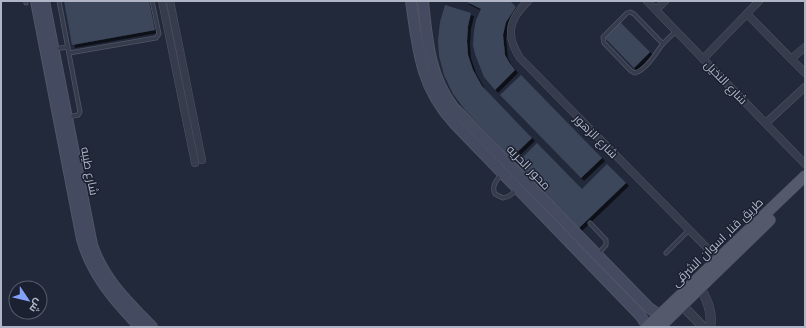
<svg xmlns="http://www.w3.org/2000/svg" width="806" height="328" viewBox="0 0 806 328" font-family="'Noto Sans',Cairo,sans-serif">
<defs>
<filter id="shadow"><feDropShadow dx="3" dy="3" stdDeviation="0" flood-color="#0009"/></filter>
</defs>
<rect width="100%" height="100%" fill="#22293b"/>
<g fill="#3e475b" filter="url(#shadow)">
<path d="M64 1H149L155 30 72 45Z"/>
<path d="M465 1H510L516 7 506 22 503 35 505 55 509 62 515 70 495 90 484 77 475 54 473 45 474 31 476 20 481 9Z"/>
<path d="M445 5 471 13 468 26 467 41 468 55 473 70 482 86 532 138 511 158 465 110 453 94 444 75 439 56 438 40 440 22Z"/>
<path d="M620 22 650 52 634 68 604 37Z"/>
<path d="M521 75 602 158 581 178 500 95Z"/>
<path d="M537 143 582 189 607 164 626 183 579 228 516 164Z"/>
</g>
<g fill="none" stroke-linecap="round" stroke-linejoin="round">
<defs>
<g id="service">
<path d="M26 1V3"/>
<path d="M59 1 80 112 78 115 68 117"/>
<path d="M663 44 634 14 630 12 627 13 603 37 604 43 631 71 635 73C647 69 655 54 662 45 666 40 671 36 676 31"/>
<path d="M54 49 68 47"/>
<path d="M69 53 156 38 159 34 152 1"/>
<path d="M501 174C497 180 491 186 495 194L503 198 509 196 517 190"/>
<path d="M590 223 606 240V245L598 254"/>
<path d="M666 253 689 230"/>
</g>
<g id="minor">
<path d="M162 1 195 163"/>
<path d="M170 1 202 160"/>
<path d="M528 1C509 19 505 35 520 58L718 259"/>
<path d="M647 1 805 164"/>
<path d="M656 10 665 1"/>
<path d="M747 14 805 73"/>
<path d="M703 59 759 1"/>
<path d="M791 59 805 47"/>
<path d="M766 123 805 87"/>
</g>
<g id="tertiary">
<path d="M700 287C707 300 713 313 710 327"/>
<path d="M682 305 703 327"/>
</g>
<g id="secondary">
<path d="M36 1 82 239C92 275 115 301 140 327"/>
<path d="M44 1 92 245C104 280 127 301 152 327"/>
<path d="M411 1C418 49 420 86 454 123L640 315 648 327"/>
<path d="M423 1C427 38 429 76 453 107L648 307 656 313 667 317"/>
</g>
<g id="primary">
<path d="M647 327 805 176"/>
<path d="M660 327 770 220"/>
</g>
</defs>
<use href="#service" stroke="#515666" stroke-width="5"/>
<use href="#minor" stroke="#515666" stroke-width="8"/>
<use href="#tertiary" stroke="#515666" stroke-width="10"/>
<use href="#secondary" stroke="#515666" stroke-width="12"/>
<use href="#primary" stroke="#3f4554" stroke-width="12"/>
<use href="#service" stroke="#363c4c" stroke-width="3.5"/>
<use href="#minor" stroke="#363c4c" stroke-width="7"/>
<use href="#tertiary" stroke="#363c4c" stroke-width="9"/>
<use href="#secondary" stroke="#444a5f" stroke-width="10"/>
<use href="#primary" stroke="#545a6c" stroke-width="11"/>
</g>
<g text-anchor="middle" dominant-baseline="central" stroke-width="3" stroke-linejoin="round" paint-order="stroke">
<g font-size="12" fill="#b1b6c7" stroke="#1b2130">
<text transform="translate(726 82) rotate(46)">شارع النخيل</text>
<text transform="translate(596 136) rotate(45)">شارع الزهور</text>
<text transform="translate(529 167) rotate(46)">محور الحريه</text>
<text transform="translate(90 171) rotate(79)">شارع طيبه</text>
<text transform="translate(717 242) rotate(-44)">طريق قنا, اسوان الشرقى</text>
</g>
</g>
<rect width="806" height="328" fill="none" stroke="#b1b6c7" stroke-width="4"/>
<g transform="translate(28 300) rotate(125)"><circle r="19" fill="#1b2130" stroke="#575d6c"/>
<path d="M0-3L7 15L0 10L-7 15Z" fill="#84a1f9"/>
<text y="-6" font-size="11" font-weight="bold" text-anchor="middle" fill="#b1b6c7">ش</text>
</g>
</svg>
